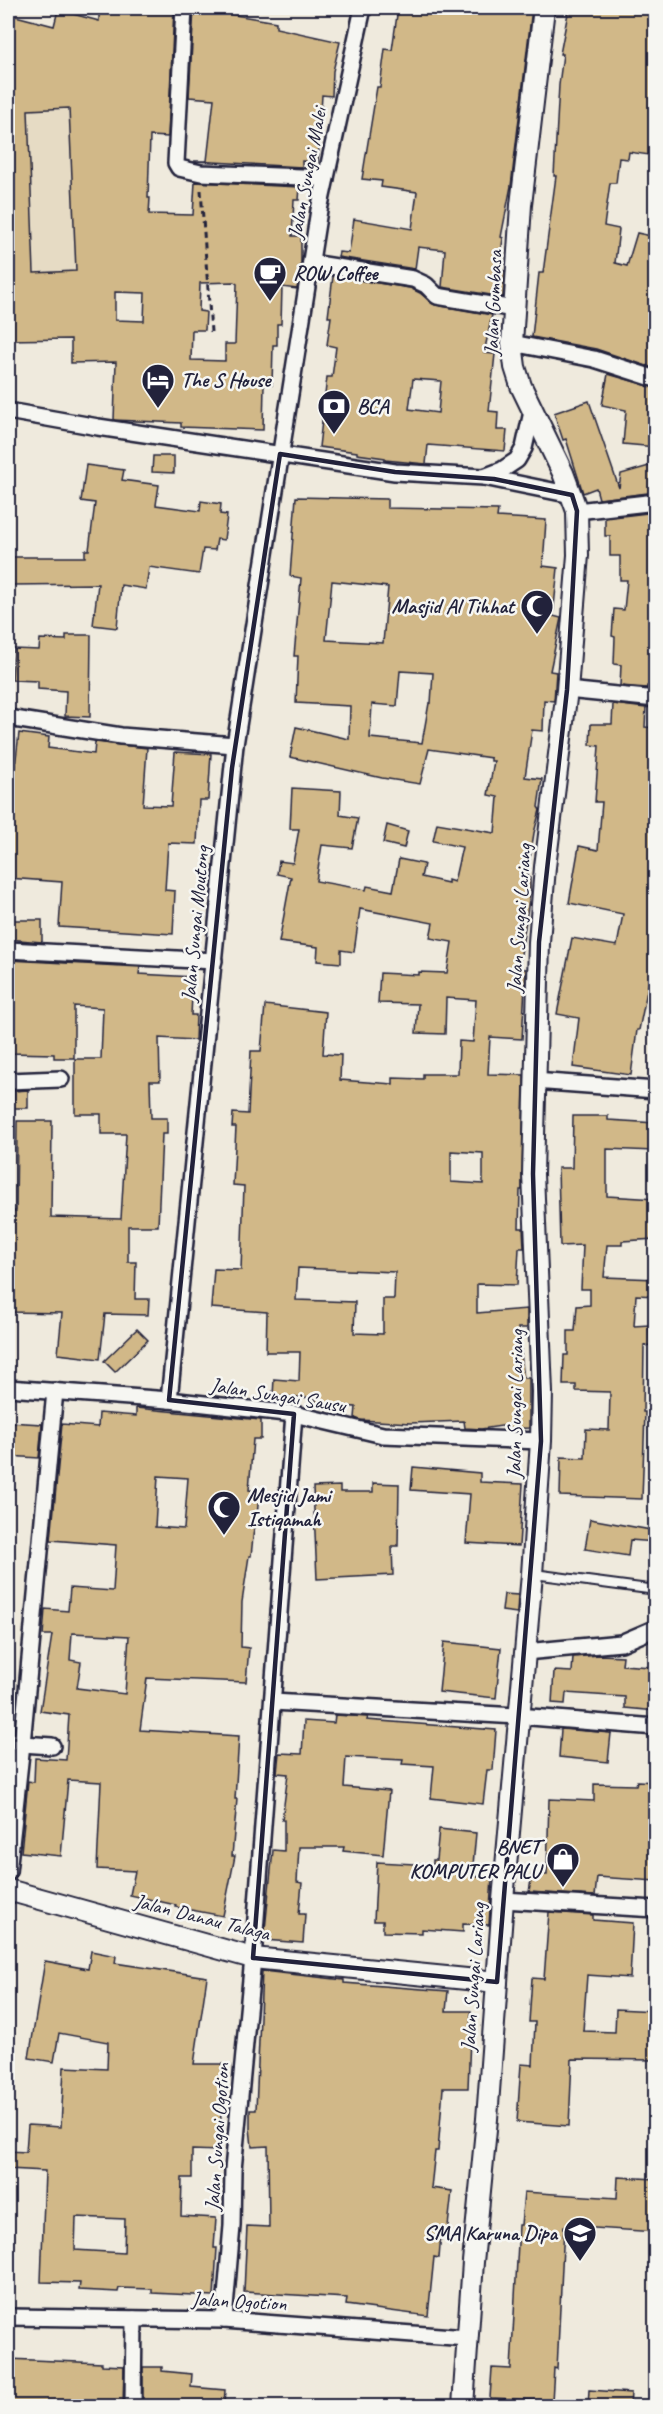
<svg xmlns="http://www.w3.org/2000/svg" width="663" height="2414" viewBox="0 0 663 2414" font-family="Caveat,sans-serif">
<rect width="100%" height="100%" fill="#efeadd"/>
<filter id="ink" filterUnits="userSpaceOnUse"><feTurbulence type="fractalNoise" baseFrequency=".0167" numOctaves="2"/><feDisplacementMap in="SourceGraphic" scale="12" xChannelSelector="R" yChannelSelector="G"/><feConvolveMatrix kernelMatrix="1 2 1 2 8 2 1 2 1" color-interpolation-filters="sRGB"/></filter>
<g filter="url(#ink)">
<path fill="#e6dbc4" d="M106 73 115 293 8 298V78Z"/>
<g fill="#d1b888" stroke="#22223b" stroke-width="1.5" fill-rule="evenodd">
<path d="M99 8H174L168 137 150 136 148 198H150L149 214 193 215 195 182 300 187 299 200H294L292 236H301V263L297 289 282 287 281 324H277V345H273L272 385H264L263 430 181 427V423L114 420 116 362 71 363V339L8 340V14L54 26 58 10 99 21ZM69 108 76 271 34 273 28 110ZM234 282 237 284 235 344H225V361L191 360 192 330H205L206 312 199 311 200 283ZM115 292 145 293 144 321 115 320Z"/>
<path d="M194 8 276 22V28L340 42 333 71 332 96 322 95 318 162 302 161V167L194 161H207L214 99 189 97Z"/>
<path d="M398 8H532L511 186 501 237 503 238 499 270 505 271 503 297 442 287 445 250 418 247 415 269 338 257 339 252 349 253 354 219 412 229 417 192 381 187 382 181 362 179 377 87H380L385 49 392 50Z"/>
<path d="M569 8H656V156L629 152 628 159 619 158 616 183H610L604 226 619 229 615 263 627 266 637 233 656 237V369L596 349 532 337 539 273H543L556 176H554L559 85 563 54H560Z"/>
<path d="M333 276 410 288 420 293 435 305 492 315 484 353 495 354 489 411 498 412 497 430H507L505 451 428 445 426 464 385 460V458L357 454V452L319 447 327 377H332L336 347 327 345 331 317H328ZM413 379 441 381 438 413 409 409Z"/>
<path d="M608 374 656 388V447L623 444 626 410 602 405Z"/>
<path d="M589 401 619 488 621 474 656 464V492L599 499 596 488 583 493 566 439 563 440 554 413Z"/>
<path d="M153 456H174V473L152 472Z"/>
<path d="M86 465 124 470 122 480 159 485 156 505 200 511 201 501 221 504 220 514 227 515 224 540 217 539 215 550 203 549 199 574 149 567 146 589 121 585 117 628 93 625 98 584 12 585 11 557H85V550H89L95 503 81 501Z"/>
<path d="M296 497 387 499V508L498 510 497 517 546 520 543 566 558 568 553 616 561 618 550 671 556 672 554 701 544 700 543 731 532 730 525 777 542 779 538 807 540 810 534 833 527 877 530 878V893L519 968 526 969 522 1039 490 1037 488 1074 524 1075 522 1190H520L519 1228H523L524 1248H519L517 1285 477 1284V1313L527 1309V1328H518L524 1378H529V1428L508 1429V1425L481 1429 465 1428 464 1421 410 1423 360 1420 355 1418 356 1407 316 1405V1398L273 1396 274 1379 299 1381 300 1352H266L267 1312 211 1308 214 1269 241 1270 244 1186 233 1185 236 1127H232L233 1113 248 1114 251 1051H261L265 1005 326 1012 323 1054 341 1055 340 1080 393 1084V1078L423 1079V1074H458L459 1041 473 1042 476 1000 446 998 445 1034 416 1033 418 1004 378 1003 380 973 419 975V972L447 973 452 942 430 938 433 923 360 909 354 952 341 950V963L317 961 318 947 279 942 291 877 277 874 279 861 293 863 299 829H290L292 788 341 791 340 815 358 818 352 848 322 845 316 881 366 890 367 886 393 891 399 859 424 864 421 877 448 883V880L454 882 462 847 433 841 437 823 495 833 498 797 488 795 494 761H491V758L429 749 420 784 382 778 290 757 296 727 349 739 350 706 296 703 298 656H294L301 578 290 576ZM332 581 388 587 383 643 326 640ZM400 671 433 673 431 703H429L422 743 370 738 372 704 397 706ZM451 1151 483 1153V1184L451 1182ZM298 1268 395 1272 394 1299H383V1334L354 1333 355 1302 296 1300Z"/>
<path d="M656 512V687L647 686V688L620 686 621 665 614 664 615 637 612 636 614 609 624 610 627 580H620V556H610V536H605V518Z"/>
<path d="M66 635H91L90 717 65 716 66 691 38 689V681L12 680 14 649 39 650 40 639 66 640Z"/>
<path d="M613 704 646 708 645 727 656 728V808L651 862 656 863V947L639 1030H637L631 1075 573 1067 579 1018 557 1014 572 938 617 946 623 914 569 903 579 846 598 850 602 802H595L599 746 590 745 591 724H612Z"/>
<path d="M19 733 49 737 48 748 94 754 95 742 147 748 143 805 171 806 175 752 211 754 208 800H199L197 844 168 843 165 890 175 891 173 934 59 927 62 882 8 878V793H12Z"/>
<path d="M387 825 408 831 404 848 383 843Z"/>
<path d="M8 920H42V942L8 939Z"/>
<path d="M9 960 140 967 139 974 193 977 191 1015H196L195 1040 159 1038 160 1081H150L151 1118H167V1134H162L158 1226H128V1262H136L135 1299H149L148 1315 105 1314 100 1359 58 1354 62 1313 8 1312V1211H16L17 1121H52L51 1217 121 1219 126 1134H101V1114H75V1059H101L103 1008 74 1006V1058H54V1054L8 1053Z"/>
<path d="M28 1090V1108H14V1091Z"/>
<path d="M573 1116H608V1120L656 1123 654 1151 607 1149V1196L656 1199V1239L622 1241V1245H607L604 1277 656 1279V1296L636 1295 634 1326 649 1325 650 1345 644 1346 643 1412H645L642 1499 560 1496 561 1457 585 1458 586 1429 609 1430 610 1392 576 1391V1385H563L564 1355H568V1331H575L577 1306 590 1305V1289H581L583 1245 560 1246 558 1168H572Z"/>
<path d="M137 1329 148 1340 115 1372 104 1361Z"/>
<path d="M136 1408 261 1420V1439H253L249 1490 259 1491 257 1518H255L251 1556H249L242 1602 241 1647 249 1648 246 1682 147 1678 140 1730 239 1736 235 1799H237L232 1856H235L223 1916 175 1907 176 1905 130 1895 135 1871 97 1869 101 1782 68 1780 61 1856 21 1852 28 1781 34 1782 35 1758 66 1760 69 1715 40 1711 52 1635H43L45 1609 68 1611 70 1588 113 1591 116 1545 51 1540 62 1424 98 1427 99 1413 136 1416ZM158 1476 188 1478 184 1529 155 1527ZM72 1633 129 1636 125 1694 77 1688 81 1662 70 1660Z"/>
<path d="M8 1422 42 1424 39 1458 8 1456Z"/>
<path d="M413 1467 480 1473V1482L523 1484 519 1546 466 1543 470 1494 411 1490Z"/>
<path d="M373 1483 399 1484 398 1546H392L393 1575 317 1579 313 1487 340 1486V1492H373Z"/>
<path d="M590 1519 656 1531V1542L630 1540 628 1556 585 1549Z"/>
<path d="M504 1594 518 1595 517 1613 502 1611Z"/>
<path d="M444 1642 501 1648 496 1698 439 1692Z"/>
<path d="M600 1655 623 1656 622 1665 651 1667 649 1688 656 1689V1711L625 1708V1697L566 1693 565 1704 552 1703 554 1671 572 1672 573 1657Z"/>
<path d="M335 1715 368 1717 367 1720 496 1730 493 1770H487L483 1804 431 1798 434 1766 402 1764 403 1760 346 1757 344 1787 389 1791 383 1855 343 1851 344 1847H299L297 1882 302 1883 299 1914H305L303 1943 264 1940 273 1850 284 1851V1820H282L288 1774 277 1773 279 1753 302 1754 304 1721 334 1723Z"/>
<path d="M561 1729 611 1733 608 1762 559 1757Z"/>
<path d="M637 1781 656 1782V1881L597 1877 595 1896 529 1892 532 1874 547 1875 549 1799 594 1801V1784L636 1785Z"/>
<path d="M439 1829 476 1833 472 1876 492 1877 489 1925 463 1924V1932L422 1929V1933L383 1932V1921H374L377 1862 433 1865V1860H436Z"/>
<path d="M549 1912 593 1915V1920L633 1923 630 1978 587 1975 583 2031 615 2032 616 2009 656 2011V2060L572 2059 569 2126 517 2122 521 2064 533 2065 535 2022H529L532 1978 544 1979Z"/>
<path d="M91 1951 116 1956 115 1963 207 1977 194 2064H222L220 2151 192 2150V2178H182L181 2216 216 2218 214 2248H217L214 2296 152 2293V2289L119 2288 118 2292 79 2290 80 2283 41 2282 45 2171 8 2169V2151L26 2152 28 2125 61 2127 64 2067 107 2069 108 2042 59 2033 54 2062 29 2058 45 1961 88 1969ZM76 2217 125 2219 124 2253 75 2250Z"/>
<path d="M262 1971 344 1980V1983L448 1991 446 2011H471L468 2088H443L438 2151H435L431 2188 452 2191 447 2235 441 2234 439 2258 434 2257 428 2316 346 2305 347 2298 244 2292 247 2226 269 2227 268 2146 252 2147 250 2128V2110H256Z"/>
<path d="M618 2177 656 2179V2232L564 2226 557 2369 554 2368 552 2401 490 2398 492 2368 511 2369 519 2225H521L524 2192 617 2198Z"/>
<path d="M8 2359 102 2363V2365L124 2366 123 2406H8Z"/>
<path d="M143 2367H162V2371L192 2374 191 2387 225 2390 224 2406H143Z"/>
<path d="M589 2390 631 2393 630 2406H588Z"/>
</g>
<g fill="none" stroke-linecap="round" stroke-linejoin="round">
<defs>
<path id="service" d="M534 1574 656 1590"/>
<g id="minor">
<path d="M184 8 176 163 179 168 201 173 326 178"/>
<path d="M311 263 413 279 426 285 437 296 514 309"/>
<path d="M512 343 594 359 656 379"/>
<path d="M8 411 98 427 395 472 484 477 502 470 517 460 524 448 532 412"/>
<path d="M484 477 572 495"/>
<path d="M577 511 656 502"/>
<path d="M567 690 656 699"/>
<path d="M8 718 121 736 235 745"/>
<path d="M8 950 214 961"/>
<path d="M8 1081 61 1079"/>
<path d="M534 1081 656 1090"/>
<path d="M8 1388 169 1400 294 1414 383 1435 541 1441"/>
<path d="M169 1400 235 745 319 210 363 8"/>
<path d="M525 1652 621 1643 656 1628"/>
<path d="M273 1702 518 1716 656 1727"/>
<path d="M22 1744 52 1746"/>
<path d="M8 1872 22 1744 55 1391"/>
<path d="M503 1900 656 1909"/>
<path d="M8 2317 224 2320 467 2338"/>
<path d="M224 2320 232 2226 233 2170 253 1958 294 1414"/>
<path d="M133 2406 134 2319"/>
</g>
<g id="tertiary">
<path d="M8 1890 253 1958 497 1982"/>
<path d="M463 2406 473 2262 487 2119 503 1900 532 1574 541 1441 542 1392 533 1174 539 942 545 867 567 690 578 555 577 511 563 473 521 386 515 367 512 343 521 205 544 8"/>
</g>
</defs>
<use href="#service" stroke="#22223b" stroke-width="12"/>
<use href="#minor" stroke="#22223b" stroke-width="20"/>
<use href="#tertiary" stroke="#22223b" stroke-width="24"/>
<path stroke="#22223b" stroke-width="3" stroke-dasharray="6 4.5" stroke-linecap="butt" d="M201 190 211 332"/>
<use href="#service" stroke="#f6f6f2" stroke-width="8"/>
<use href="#minor" stroke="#f6f6f2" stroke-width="15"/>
<use href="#tertiary" stroke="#f6f6f2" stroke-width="20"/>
</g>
</g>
<path fill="none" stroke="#22223b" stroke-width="4.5" stroke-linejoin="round" d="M280 454 395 472 494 479 572 495 577 511 567 690 539 942 533 1174 541 1441 497 1982 253 1958 294 1414 169 1400 232 768Z"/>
<defs>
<symbol id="cafe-pin" viewBox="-11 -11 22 30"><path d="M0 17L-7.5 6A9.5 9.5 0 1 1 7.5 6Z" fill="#22223b" stroke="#f6f6f2"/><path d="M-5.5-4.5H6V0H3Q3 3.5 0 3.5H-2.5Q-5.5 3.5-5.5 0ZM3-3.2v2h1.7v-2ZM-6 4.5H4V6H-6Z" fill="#fff"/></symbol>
<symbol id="hotel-pin" viewBox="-11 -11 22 30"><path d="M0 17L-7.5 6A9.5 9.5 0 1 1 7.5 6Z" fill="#22223b" stroke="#f6f6f2"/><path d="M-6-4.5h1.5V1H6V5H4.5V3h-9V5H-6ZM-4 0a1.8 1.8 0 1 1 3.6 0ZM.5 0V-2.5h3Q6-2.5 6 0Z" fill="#fff"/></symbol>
<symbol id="bank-pin" viewBox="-11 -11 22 30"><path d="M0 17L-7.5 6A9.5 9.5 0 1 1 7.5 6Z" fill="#22223b" stroke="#f6f6f2"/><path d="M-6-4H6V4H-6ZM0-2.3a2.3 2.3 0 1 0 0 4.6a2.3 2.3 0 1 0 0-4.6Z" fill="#fff"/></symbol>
<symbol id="mosque-pin" viewBox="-11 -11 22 30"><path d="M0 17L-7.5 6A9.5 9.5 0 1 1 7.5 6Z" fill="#22223b" stroke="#f6f6f2"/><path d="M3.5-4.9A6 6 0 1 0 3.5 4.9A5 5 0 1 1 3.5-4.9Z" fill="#fff"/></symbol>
<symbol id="shop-pin" viewBox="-11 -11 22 30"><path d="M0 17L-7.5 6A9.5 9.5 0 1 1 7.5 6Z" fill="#22223b" stroke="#f6f6f2"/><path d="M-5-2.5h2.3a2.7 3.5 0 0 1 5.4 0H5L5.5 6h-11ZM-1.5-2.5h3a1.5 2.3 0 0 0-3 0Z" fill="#fff"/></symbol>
<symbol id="school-pin" viewBox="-11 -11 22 30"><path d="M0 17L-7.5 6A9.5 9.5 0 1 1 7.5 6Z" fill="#22223b" stroke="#f6f6f2"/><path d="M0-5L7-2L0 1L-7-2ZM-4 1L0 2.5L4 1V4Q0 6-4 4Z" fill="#fff"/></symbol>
</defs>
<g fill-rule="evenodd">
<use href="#cafe-pin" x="251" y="254" width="38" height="52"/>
<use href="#hotel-pin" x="139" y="361" width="38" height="52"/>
<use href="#bank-pin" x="315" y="387" width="38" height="52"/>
<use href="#mosque-pin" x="518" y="587" width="38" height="52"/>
<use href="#mosque-pin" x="205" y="1488" width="38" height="52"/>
<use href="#shop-pin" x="544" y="1840" width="38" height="52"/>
<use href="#school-pin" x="561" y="2214" width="38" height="52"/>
</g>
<g text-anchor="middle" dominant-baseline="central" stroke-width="5" stroke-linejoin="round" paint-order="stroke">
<g font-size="21" fill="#22223b" stroke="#f6f6f2">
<text transform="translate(307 173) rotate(-79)">Jalan Sungai Malei</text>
<text transform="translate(493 303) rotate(-88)">Jalan Gumbasa</text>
<text transform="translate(519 918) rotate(-86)">Jalan Sungai Lariang</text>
<text transform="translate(195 924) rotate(-85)">Jalan Sungai Moutong</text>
<text transform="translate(278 1395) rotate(9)">Jalan Sungai Sausu</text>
<text transform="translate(515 1404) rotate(-89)">Jalan Sungai Lariang</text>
<text transform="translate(202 1917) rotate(14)">Jalan Danau Talaga</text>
<text transform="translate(473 1977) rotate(-86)">Jalan Sungai Lariang</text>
<text transform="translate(217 2137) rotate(-86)">Jalan Sungai Ogotion</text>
<text transform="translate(239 2301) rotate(3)">Jalan Ogotion</text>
</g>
<g font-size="21" font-weight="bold" fill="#22223b" stroke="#f6f6f2" text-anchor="start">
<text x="293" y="273">ROW Coffee</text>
<text x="181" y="380">The S House</text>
<text x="357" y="406">BCA</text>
<text x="514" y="606" text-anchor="end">Masjid Al Tihhat</text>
<text x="247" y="1495">Mesjid Jami<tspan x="247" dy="24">Istiqamah</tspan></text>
<text x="540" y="1847" text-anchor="end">BNET<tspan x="540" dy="24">KOMPUTER PALU</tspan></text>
<text x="557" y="2233" text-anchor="end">SMA Karuna Dipa</text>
</g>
</g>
<rect width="663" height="2414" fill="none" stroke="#f6f6f2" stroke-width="30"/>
<rect x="15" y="15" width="633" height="2384" fill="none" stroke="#22223b" stroke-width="2" filter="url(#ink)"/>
</svg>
